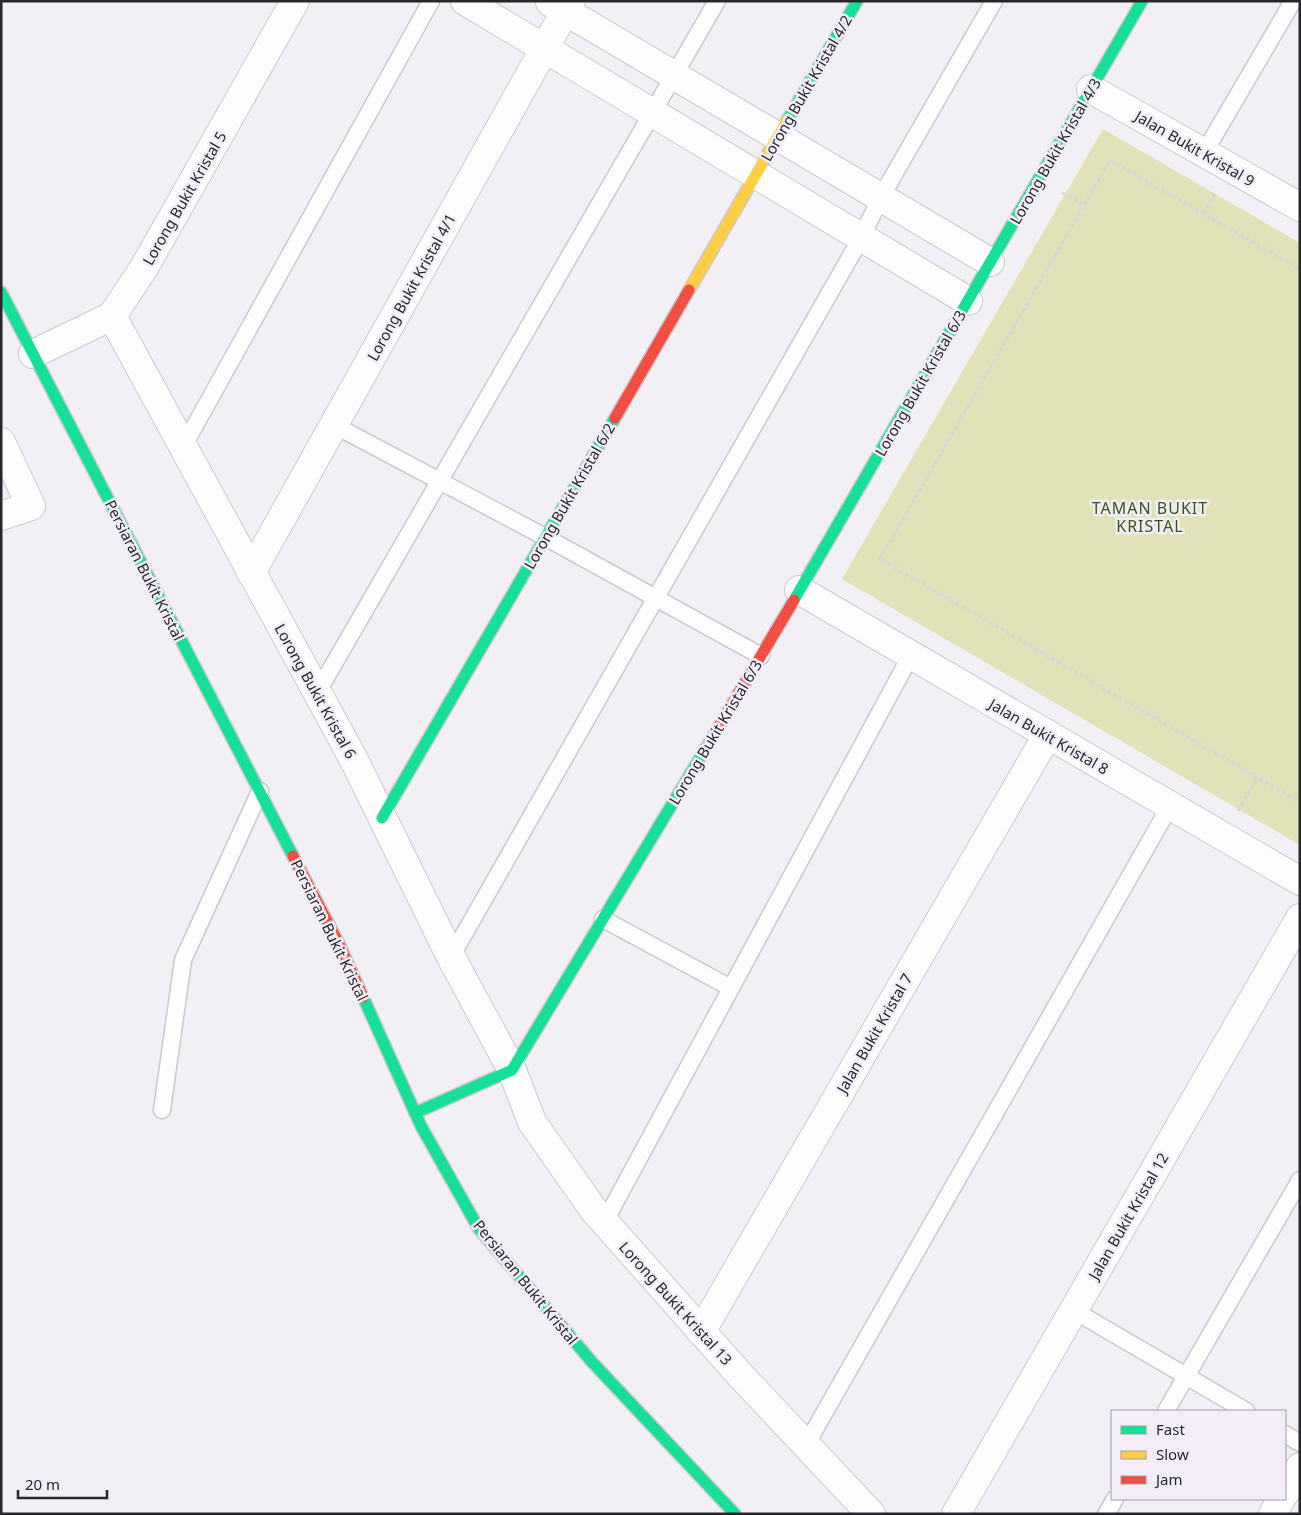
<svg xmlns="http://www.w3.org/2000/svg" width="1301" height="1515" viewBox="0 0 1301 1515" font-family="'Noto Sans',sans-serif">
<rect width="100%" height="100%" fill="#f2eff5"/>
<path fill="#e1e2b7" d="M1103 129 1300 243V845L842 579Z"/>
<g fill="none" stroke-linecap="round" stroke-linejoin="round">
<defs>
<g id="lane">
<path d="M1204 153 1293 1"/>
<path d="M334 425 545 537 761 656"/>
<path d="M183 447 431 1"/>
<path d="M317 693 717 1"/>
<path d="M603 919 731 988"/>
<path d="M451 957 861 238 881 197 994 1"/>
<path d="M162 1110 183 960 260 791"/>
<path d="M604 1223 911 655"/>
<path d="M1073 1310 1246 1411"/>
<path d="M1166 1411 1300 1180"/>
<path d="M1285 1434 1300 1443"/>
<path d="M806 1445 1170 806"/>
<path d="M1106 1514 1115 1499"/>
</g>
<g id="street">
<path d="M465 1 968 301"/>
<path d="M550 2 990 262"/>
<path d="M1091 89 1300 207"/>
<path d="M112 316 354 760 451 957 512 1070 532 1122 593 1209 741 1376 871 1514"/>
<path d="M33 354 112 316 145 266 295 1"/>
<path d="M1 442 31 506 1 516"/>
<path d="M251 573 571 1"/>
<path d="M799 590 1300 881"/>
<path d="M701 1332 1048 734"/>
<path d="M1285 1493 1300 1467"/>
<path d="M956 1514 1300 918"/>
<path d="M1273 1514 1281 1499"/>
</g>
<g id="fast">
<path d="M788 119 857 1"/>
<path d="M1 292 293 856"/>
<path d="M794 600 1142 1"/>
<path d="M382 818 615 418"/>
<path d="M363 997 421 1126 479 1229 592 1362 735 1514"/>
<path d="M415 1113 512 1070 718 728"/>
</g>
<path id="slow" d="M689 290 788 119"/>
<g id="jam">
<path d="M615 418 689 290"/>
<path d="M718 728 794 600"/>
<path d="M293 856 339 944 363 997"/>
</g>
</defs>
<use href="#lane" stroke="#cbc8cd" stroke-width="19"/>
<use href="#street" stroke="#cbc8cd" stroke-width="30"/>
<use href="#fast" stroke="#cbc8cd" stroke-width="14"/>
<use href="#slow" stroke="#cbc8cd" stroke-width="14"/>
<use href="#jam" stroke="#cbc8cd" stroke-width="14"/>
<g stroke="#d6d6d7" stroke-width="3" stroke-dasharray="4 2.5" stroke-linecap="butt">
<path d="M1062 193 1084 205"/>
<path d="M1203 214 1216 192"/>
<path d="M1300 269 1110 160 880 559 1300 802"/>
<path d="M1238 811 1257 777"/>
</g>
<use href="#lane" stroke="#fdfdfe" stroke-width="16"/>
<use href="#street" stroke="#fdfdfe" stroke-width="28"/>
<use href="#fast" stroke="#16e098" stroke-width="11"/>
<use href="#slow" stroke="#ffcf43" stroke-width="11"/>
<use href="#jam" stroke="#f24e42" stroke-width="11"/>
</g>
<g text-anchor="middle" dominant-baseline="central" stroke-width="5" stroke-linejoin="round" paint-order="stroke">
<g font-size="15" fill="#28262a" stroke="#f2edf7">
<text transform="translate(806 88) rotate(-60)">Lorong Bukit Kristal 4/2</text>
<text transform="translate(1195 148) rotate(30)">Jalan Bukit Kristal 9</text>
<text transform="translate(1055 151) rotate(-60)">Lorong Bukit Kristal 4/3</text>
<text transform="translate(184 198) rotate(-60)">Lorong Bukit Kristal 5</text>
<text transform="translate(411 287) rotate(-61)">Lorong Bukit Kristal 4/1</text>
<text transform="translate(920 383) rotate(-60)">Lorong Bukit Kristal 6/3</text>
<text transform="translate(569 496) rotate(-60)">Lorong Bukit Kristal 6/2</text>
<text transform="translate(145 570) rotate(63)">Persiaran Bukit Kristal</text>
<text transform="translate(316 691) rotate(61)">Lorong Bukit Kristal 6</text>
<text transform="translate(715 732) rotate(-59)">Lorong Bukit Kristal 6/3</text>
<text transform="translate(1049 736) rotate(30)">Jalan Bukit Kristal 8</text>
<text transform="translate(330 930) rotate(64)">Persiaran Bukit Kristal</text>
<text transform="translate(874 1033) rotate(-60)">Jalan Bukit Kristal 7</text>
<text transform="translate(1128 1216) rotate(-60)">Jalan Bukit Kristal 12</text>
<text transform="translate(526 1282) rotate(51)">Persiaran Bukit Kristal</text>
<text transform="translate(676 1303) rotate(48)">Lorong Bukit Kristal 13</text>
</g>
<g font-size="16" letter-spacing="1" fill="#345615" stroke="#f2edf7">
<text x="1150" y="508">TAMAN BUKIT<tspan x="1150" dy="18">KRISTAL</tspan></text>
</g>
</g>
<rect width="1301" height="1515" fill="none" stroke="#28262a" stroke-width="5"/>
<rect x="1111" y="1410" width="175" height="90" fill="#f2edf7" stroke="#a19da5"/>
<rect x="1121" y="1426" width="25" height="8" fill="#16e098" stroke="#a19da5"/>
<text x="1156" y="1435" font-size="15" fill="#28262a">Fast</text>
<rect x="1121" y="1451" width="25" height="8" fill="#ffcf43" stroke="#a19da5"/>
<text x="1156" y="1460" font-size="15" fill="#28262a">Slow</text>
<rect x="1121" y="1476" width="25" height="8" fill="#f24e42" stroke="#a19da5"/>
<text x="1156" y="1485" font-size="15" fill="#28262a">Jam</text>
<path d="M18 1490v8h89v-8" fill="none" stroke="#28262a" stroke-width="2.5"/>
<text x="25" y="1490" font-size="15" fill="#28262a" stroke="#f2edf7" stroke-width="4" paint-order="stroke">20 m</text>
</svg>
